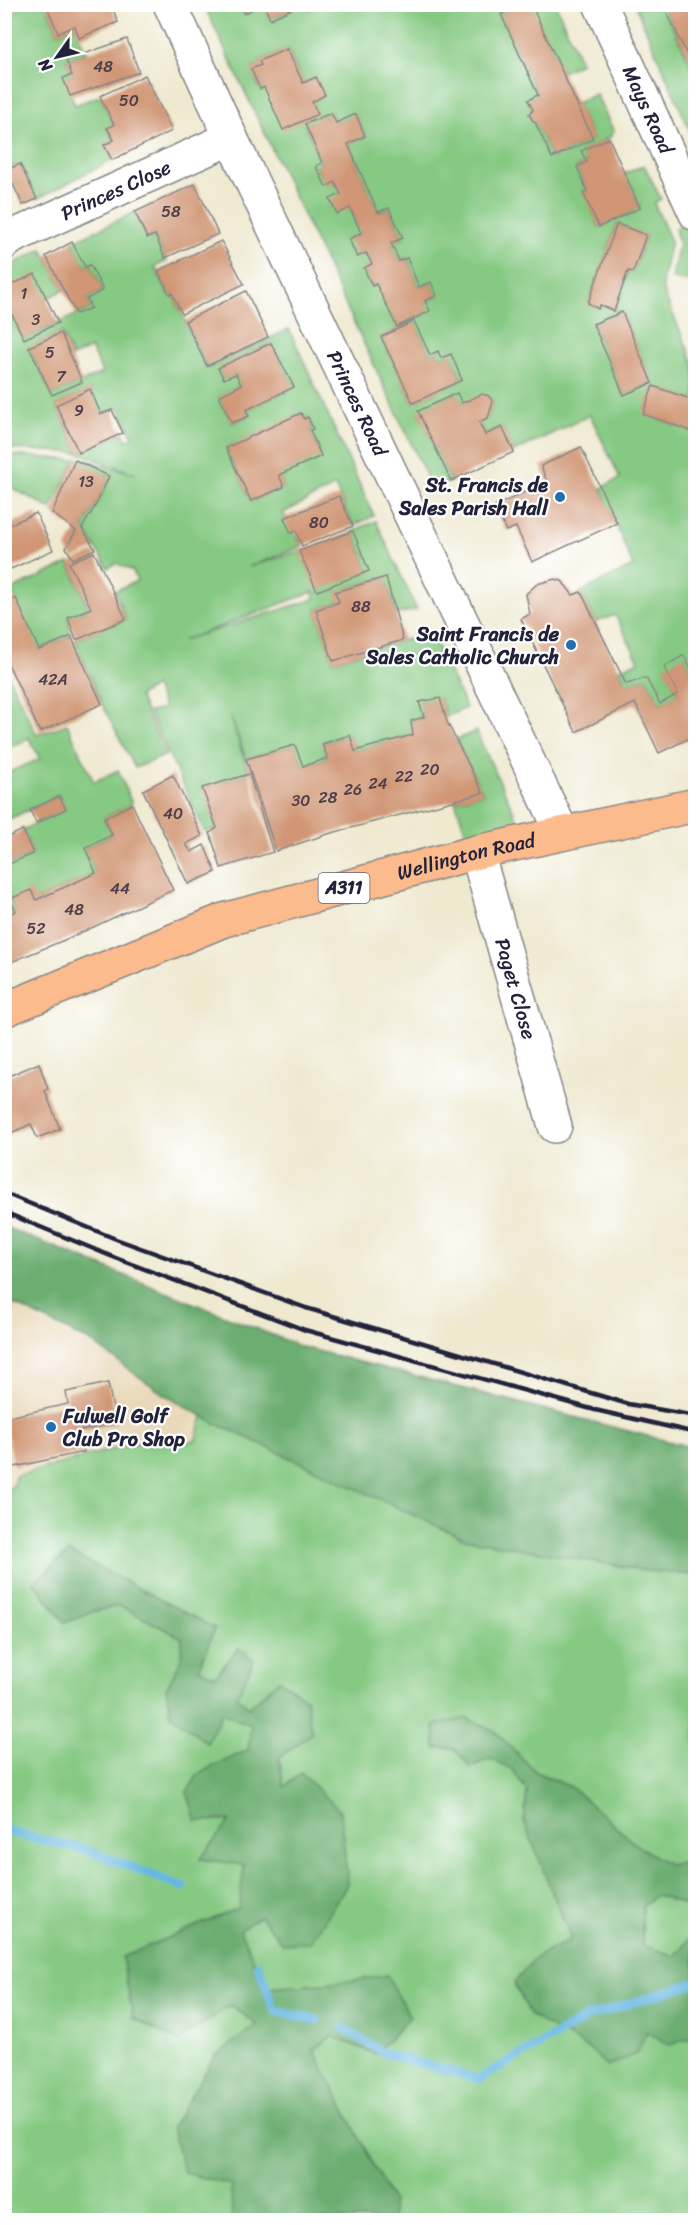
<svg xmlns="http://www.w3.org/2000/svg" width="700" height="2225" viewBox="0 0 700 2225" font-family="Sriracha,sans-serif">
<rect width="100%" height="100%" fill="#fff"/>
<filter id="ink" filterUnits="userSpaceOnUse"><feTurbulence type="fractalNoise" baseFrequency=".0167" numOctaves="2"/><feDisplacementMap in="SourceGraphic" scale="12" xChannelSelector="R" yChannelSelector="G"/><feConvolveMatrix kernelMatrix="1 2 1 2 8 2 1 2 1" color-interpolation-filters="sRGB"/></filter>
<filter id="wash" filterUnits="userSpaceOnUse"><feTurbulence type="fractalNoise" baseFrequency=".008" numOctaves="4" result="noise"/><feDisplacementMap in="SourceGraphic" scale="24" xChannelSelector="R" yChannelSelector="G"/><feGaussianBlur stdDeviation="1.35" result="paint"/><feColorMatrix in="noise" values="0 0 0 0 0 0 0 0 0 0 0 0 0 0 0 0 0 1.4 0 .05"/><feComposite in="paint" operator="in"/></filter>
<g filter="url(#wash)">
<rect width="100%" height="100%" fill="#efe9d0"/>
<path fill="#e9d9ba" d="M5 1302 207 1405 196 1441 136 1443 5 1490Z"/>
<g fill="#86c983" stroke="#54765f" stroke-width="1.5" fill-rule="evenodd">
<path d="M322 4 522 5 501 14 538 95 528 100 533 110 529 115 533 121 535 122 552 158 593 139 576 103 596 94 614 132 609 138 582 151 587 162 577 167 587 191 584 193 599 227 640 208 624 174 644 165 661 199 654 203 671 241 662 282 663 291 695 366V401L653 386 644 413 695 433V672L693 674 684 656 665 667 678 694 660 704 646 678 626 684 619 669 639 661 615 615 596 622 581 592 633 566 601 488 620 478 590 415 514 452 502 427 485 435 479 422 488 418 493 402 489 397 462 403 456 393 419 412 451 481 433 490 204 5H220L224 12 240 5 244 13 264 5 270 19 302 5H307L310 10ZM288 49 303 83 316 77 324 95 312 102 317 114 264 87 259 88 252 69 261 65 259 61ZM331 113 336 123 356 115 365 136 348 144 378 212 389 208 403 238 391 243 399 261 407 258 419 287 431 282 437 296 425 301 429 312 397 326 376 284 372 285 364 268 372 264 366 253 349 239 361 233 350 208 335 182 326 186 316 167 322 163 305 125ZM617 224 646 236 633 272 628 271 615 310 600 305 598 309 588 303ZM622 312 652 383 624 395 593 324ZM414 321 430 355 438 351 441 358 451 354 462 380 413 403 381 337Z"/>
<path d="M29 5H46L58 33 75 26 86 53 66 60 72 75 64 78 75 105 100 96 114 125 107 128 114 140 105 145 112 160 37 199 20 165 11 167 5 155 4 16Z"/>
<path d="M531 5H556L581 63 562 72Z"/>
<path d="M635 5H663L695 74V142Z"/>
<path d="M135 212 147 238 155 235 165 258 167 261 155 267 169 294 172 293 207 368 289 329 374 516 353 526 335 486 283 513 302 546 249 567 299 551 369 571 353 531 376 521 417 610 397 614 385 577 336 592 339 602 316 610 333 661 403 640 432 635 466 708 446 717 440 698 420 702 424 717 411 721 413 735 355 751 349 735 323 743 327 758 303 766 295 745 246 759 231 717 249 774 203 788 217 828 205 832 149 712 164 709 155 686 139 696 166 755 135 768 102 704 75 640 126 619 115 591 137 581 133 571 116 563 108 568 83 527 97 503 109 476 75 461 51 509 5 484V468L13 455 74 460 76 458 136 474 79 453 13 449 5 424V271L19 261 42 249 64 290 13 315 24 339 91 308 87 299 103 290 91 265 85 267 72 242ZM62 332 72 357 91 348 102 373 52 395 29 348ZM271 343 294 387 246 410 249 416 232 423 219 397 241 385 236 374 224 379 219 368ZM90 390 101 414 119 408 133 437 127 441 123 433 79 453 56 405ZM301 414 304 419 308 417 313 428 310 430 321 455 279 475 284 487 251 501 226 448ZM313 592 315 599 183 640H184Z"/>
<path d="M688 220 695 239V283L672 279 679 244 675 229Z"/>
<path d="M69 563 89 609 68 618 71 636 38 650 11 590Z"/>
<path d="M4 667 37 735 67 724 94 782 118 770 132 804 104 818 112 835 85 848 96 873 36 900 10 899 7 894 16 911 5 917V866L33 854 23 830 65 809 59 796 9 819 5 809V774L40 759 29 738 5 750Z"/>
<path d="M476 731 518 821 467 835 455 801 483 793 456 740Z"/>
<path d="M207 1405 695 1558V2220H5L4 1490 14 1486 15 1476 136 1443 195 1441Z"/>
</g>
<g fill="#6cad71" stroke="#476856" stroke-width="1.5">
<path d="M5 1227 302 1347 695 1448V1575L647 1571 465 1539 213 1422 162 1393 91 1342 5 1300Z"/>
<path d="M69 1552 215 1628 199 1668 215 1676 239 1648 254 1660 237 1697 249 1707 279 1680 306 1698 312 1733 279 1758 284 1787 301 1773 340 1811 348 1883 311 1942 283 1944 260 1916 240 1930 266 1988 335 1983 387 1975 410 2017 375 2054 332 2036 314 2050 392 2201 393 2220H232L231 2185 184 2173 172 2127 215 2056 257 2025 231 2005 178 2041 133 2018 122 1957 239 1908 244 1865 200 1859 230 1820 196 1821 187 1792 199 1773 248 1750 251 1725 222 1713 207 1743 171 1715 166 1689 181 1661 182 1638 120 1606 94 1611 65 1623 34 1582Z"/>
<path d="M467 1718 495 1731 536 1772 571 1787 639 1847 670 1865 695 1858V1908L656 1895 643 1906 642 1945 675 1956 695 1932V2037L669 2045 647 2032 636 2054 607 2067 590 2049 531 2016 514 1983 535 1958 571 1939 524 1822 527 1791 512 1769 490 1759 470 1767 454 1748H435L434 1725Z"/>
</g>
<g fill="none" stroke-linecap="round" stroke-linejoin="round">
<g stroke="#66b7e1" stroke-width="9">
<path d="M4 1828 13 1833 87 1850 183 1887"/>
<path d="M258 1965 275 2011 317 2020"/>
<path d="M343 2028 384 2053 479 2079 588 2017 696 1982"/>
</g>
</g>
<g id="blocks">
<g fill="#d09675">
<path d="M46 4H111L118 22 79 38 75 26 58 33Z"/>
<path d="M220 4H239L224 12Z"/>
<path d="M240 4H262L244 14Z"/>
<path d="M264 4H302L270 19Z"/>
<path d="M522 4H531L593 139 552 158 535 122 533 121 529 114 533 110 528 100 538 95 501 14Z"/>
<path d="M663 4H696V74L671 21Z"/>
<path d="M127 39 139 72 70 96 63 78 72 75 66 60Z"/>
<path d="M287 49 303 83 316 77 325 95 312 102 318 114 283 130 264 87 260 89 251 69 261 65 259 61Z"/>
<path d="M145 75 172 131 112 160 104 145 114 140 107 128 114 125 100 96Z"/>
<path d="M331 113 336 123 356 114 365 136 348 144 378 212 389 208 403 238 391 243 393 247 399 261 407 258 419 287 431 282 437 296 425 301 430 311 397 327 376 284 372 286 364 268 372 264 366 253 357 257 349 239 361 233 350 208 337 214 330 199 341 194 335 182 326 187 316 166 322 163 305 124Z"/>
<path d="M609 138 640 208 599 227 583 193 587 191 577 167 587 162 581 151Z"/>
<path d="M5 156 11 168 20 164 37 199 23 205 6 170 5 171Z"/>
<path d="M195 184 218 234 165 258 155 235 147 238 135 212Z"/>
<path d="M617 224 646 235 633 272 628 271 614 311 600 305 598 309 588 303Z"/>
<path d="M221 241 244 284 182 314 172 293 169 294 158 271Z"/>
<path d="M72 242 85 267 90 265 103 290 87 299 91 308 76 314 46 256Z"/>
<path d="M35 274 58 323 24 339 4 298V288Z"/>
<path d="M246 291 268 337 207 366 185 321Z"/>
<path d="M622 312 652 383 624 395 593 324Z"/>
<path d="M414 321 430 355 438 351 441 358 451 354 462 380 413 403 381 337Z"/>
<path d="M61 333 82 382 52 395 29 347Z"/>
<path d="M271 343 294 387 246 410 249 416 232 423 219 396 241 385 236 374 224 379 218 368Z"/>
<path d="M653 386 696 401V433L643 414Z"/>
<path d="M90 389 101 414 112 410 123 433 79 453 56 405Z"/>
<path d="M457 393 462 403 482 394 489 396 493 402 488 418 479 422 485 435 502 427 514 452 451 481 418 411Z"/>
<path d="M301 413 304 419 308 417 313 429 310 430 321 456 279 475 284 487 251 501 226 448Z"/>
<path d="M581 447 617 523 532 562 516 527 506 531 495 506 547 482 541 466Z"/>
<path d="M75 460 109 476 97 503 82 528 95 549 73 559 66 548 76 531 52 513Z"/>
<path d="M339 496 353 526 302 546 296 531 291 533 284 518Z"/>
<path d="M36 513 53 550 11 569 4 554V527Z"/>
<path d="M353 531 369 571 317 591 299 551Z"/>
<path d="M94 552 126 619 76 640 68 618 91 608 69 563Z"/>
<path d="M386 577 403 640 333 661 316 610 339 602 335 592Z"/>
<path d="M555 579 562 581 573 595 581 592 626 684 646 678 660 704 678 694 664 667 684 655 693 674 696 672V735L659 753 635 703 576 732 521 619 530 614 526 594 537 584Z"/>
<path d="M16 598 39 650 71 636 102 704 40 732 4 655V603Z"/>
<path d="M440 698 447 722 483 793 328 834 276 851 246 759 295 745 303 766 328 758 322 744 350 735 355 751 405 737 413 735 411 721 424 717 419 702Z"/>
<path d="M249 774 273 852 221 868 210 833 217 828 202 788Z"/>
<path d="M173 775 202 836 186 844 191 852 204 845 216 872 188 884 143 790Z"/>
<path d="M59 796 66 809 36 823 30 810Z"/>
<path d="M132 804 173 890 74 936 4 965V917L16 911 10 899 31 890 36 900 96 873 85 848 112 835 104 818Z"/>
<path d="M23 830 33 854 4 866V839Z"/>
<path d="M39 1063 48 1089 45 1091 60 1129 37 1138 31 1124 4 1136V1078Z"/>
<path d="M108 1383 116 1423 79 1431 84 1452 14 1467 4 1418 68 1404 66 1392Z"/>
</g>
</g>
</g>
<g filter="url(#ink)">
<use href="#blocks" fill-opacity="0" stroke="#888686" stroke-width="1.5"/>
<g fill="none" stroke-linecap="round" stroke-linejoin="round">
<defs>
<g id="minor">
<path id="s1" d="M170 4 231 138 562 832"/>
<path id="s2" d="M600 4 696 214"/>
<path id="s3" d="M4 243 12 237 231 138"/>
<path id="s4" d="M477 852 555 1126"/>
</g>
<g id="major">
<path id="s5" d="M4 1010 224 920 477 852 696 805"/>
</g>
</defs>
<use href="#minor" stroke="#888686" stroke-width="36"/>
<use href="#major" stroke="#888686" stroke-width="36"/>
<use href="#minor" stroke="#fff" stroke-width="33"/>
<use href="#major" stroke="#fbbb8c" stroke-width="33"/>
<g stroke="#22223b" stroke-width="4.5">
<path d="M4 1193 116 1239 306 1308 628 1404 696 1416"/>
<path d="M4 1212 113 1257 305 1330 595 1410 696 1433"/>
</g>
</g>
</g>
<g fill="#1f6fb2" stroke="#fff" stroke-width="2">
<circle cx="560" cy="497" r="6"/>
<circle cx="571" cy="645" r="6"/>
<circle cx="51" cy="1427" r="6"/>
</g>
<g text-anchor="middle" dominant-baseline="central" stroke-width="4.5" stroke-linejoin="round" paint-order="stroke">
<g font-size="16" fill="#4e3f4a">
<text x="103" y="66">48</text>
<text x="129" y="100">50</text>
<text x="171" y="211">58</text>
<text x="24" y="293">1</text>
<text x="36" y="319">3</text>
<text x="50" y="352">5</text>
<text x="61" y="376">7</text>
<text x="79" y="410">9</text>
<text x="86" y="481">13</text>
<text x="319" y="522">80</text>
<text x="361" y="606">88</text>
<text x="53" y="679">42A</text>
<text x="430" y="769">20</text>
<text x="404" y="776">22</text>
<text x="378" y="783">24</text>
<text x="353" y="789">26</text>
<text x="328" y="797">28</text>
<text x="301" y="800">30</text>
<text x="173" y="813">40</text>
<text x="120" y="888">44</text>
<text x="74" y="909">48</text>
<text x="36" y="928">52</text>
</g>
<rect fill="#fff" stroke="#646476" stroke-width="1.5" x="318.5" y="873" width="51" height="30" rx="4.5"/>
<g font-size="18" font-weight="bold" fill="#22223b">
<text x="344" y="888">A311</text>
</g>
<g font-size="20" fill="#22223b" stroke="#fff">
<text stroke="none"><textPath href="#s2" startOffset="116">Mays Road</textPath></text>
<text stroke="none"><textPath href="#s3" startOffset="124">Princes Close</textPath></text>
<text stroke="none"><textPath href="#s1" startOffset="441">Princes Road</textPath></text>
<text stroke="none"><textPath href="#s5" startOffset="488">Wellington Road</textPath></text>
<text stroke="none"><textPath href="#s4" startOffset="142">Paget Close</textPath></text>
</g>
<g font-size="20" font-weight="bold" fill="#22223b" stroke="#fff" text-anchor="end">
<text x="548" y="485">St. Francis de<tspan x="548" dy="23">Sales Parish Hall</tspan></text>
<text x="559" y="634">Saint Francis de<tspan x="559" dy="23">Sales Catholic Church</tspan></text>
<text x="63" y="1416" text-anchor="start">Fulwell Golf<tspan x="63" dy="23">Club Pro Shop</tspan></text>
</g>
</g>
<rect width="700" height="2225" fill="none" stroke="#fff" stroke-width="24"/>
<g transform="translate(57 57) rotate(236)" stroke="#ffffff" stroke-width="4.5" paint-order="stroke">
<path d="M0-4.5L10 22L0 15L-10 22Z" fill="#22223b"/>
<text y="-9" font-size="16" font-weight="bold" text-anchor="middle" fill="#22223b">N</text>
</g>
</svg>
